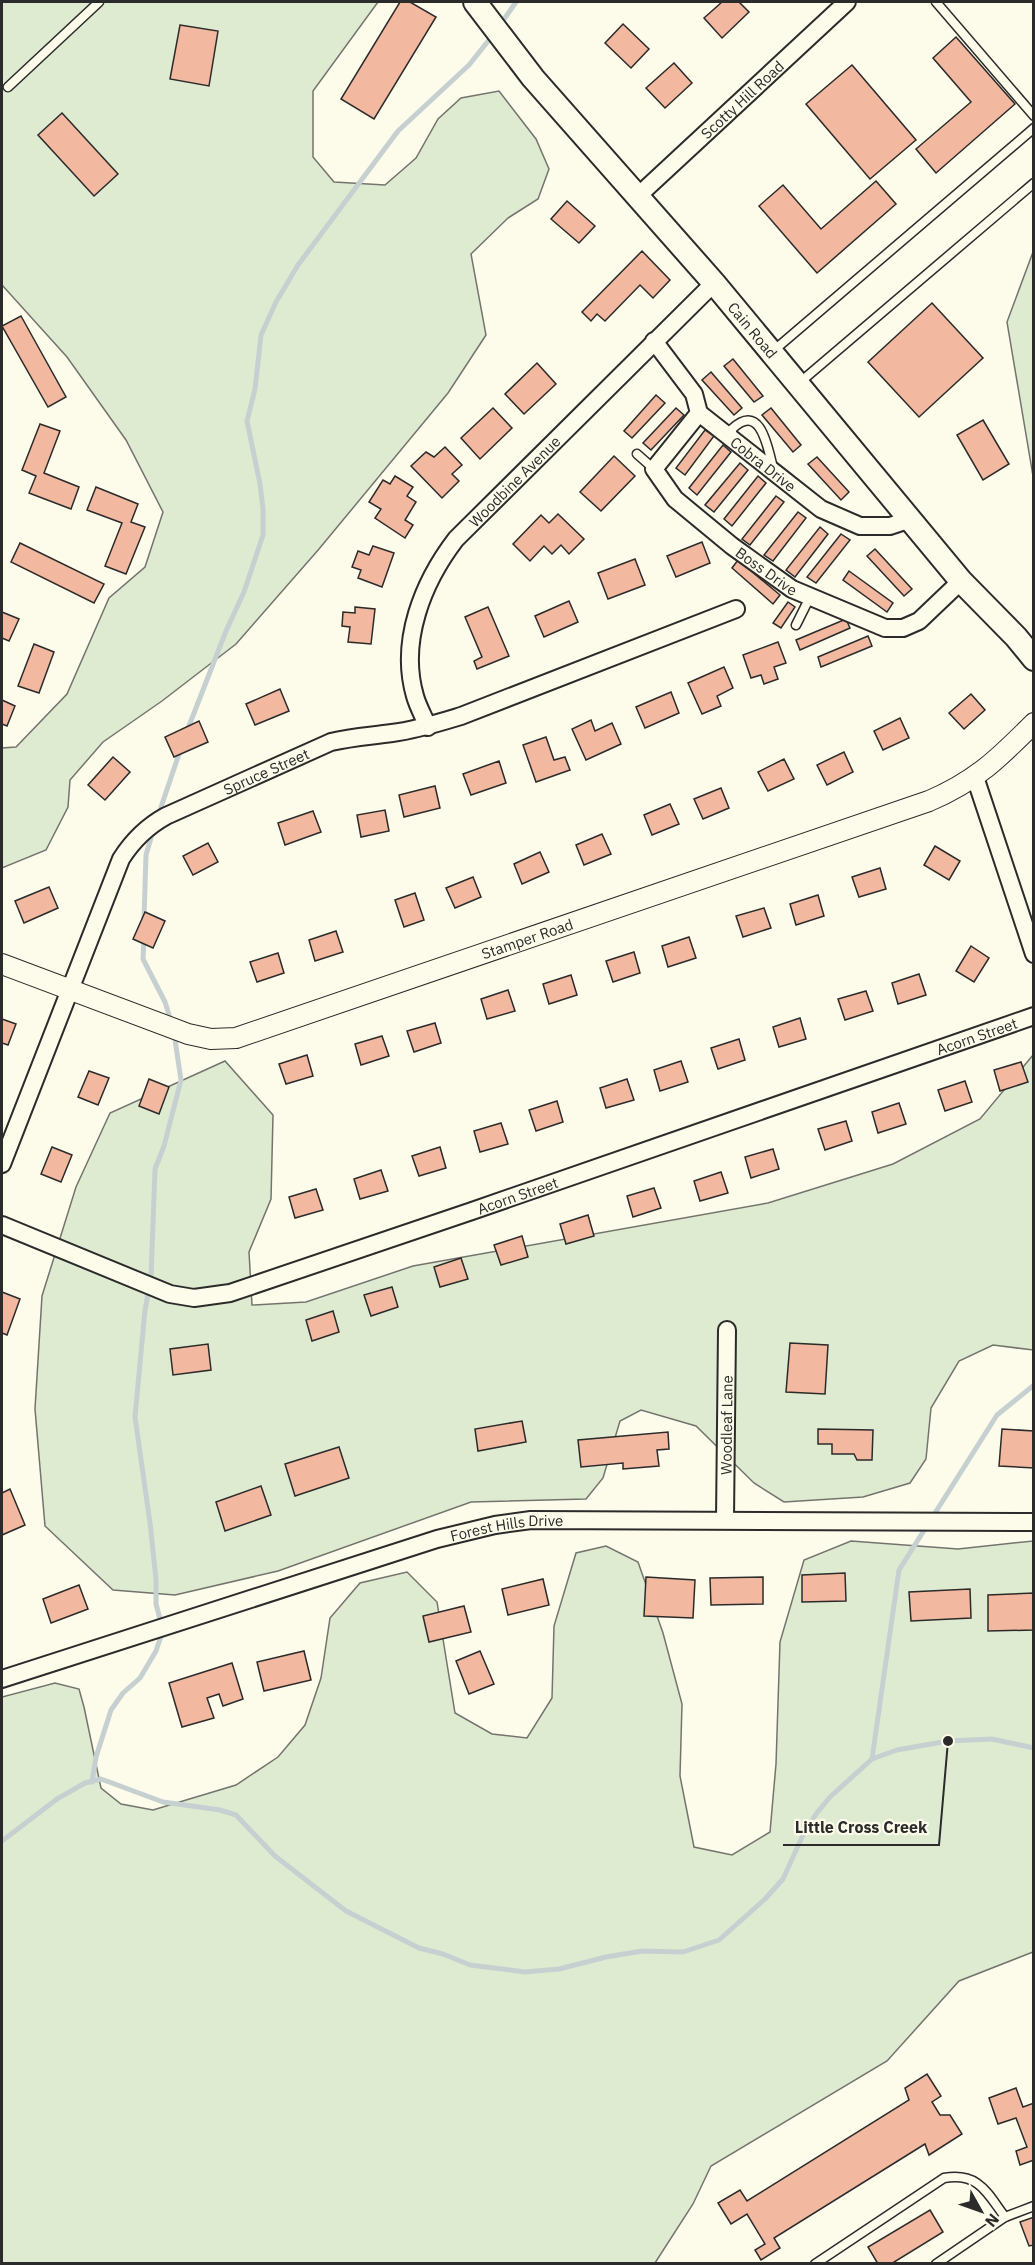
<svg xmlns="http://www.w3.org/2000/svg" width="1035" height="2265" viewBox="0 0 1035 2265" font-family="'IBM Plex Sans',sans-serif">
<rect width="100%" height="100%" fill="#fdfbea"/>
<g fill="#deebd1" stroke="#74746e" stroke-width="1.5">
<path d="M2 2H378L313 91V157L334 182 385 185 416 158 438 119 461 98 499 91 536 139 549 169 538 199 508 218 471 254 486 335 448 393 319 549 236 644 162 701 103 742 70 780 68 807 46 850 2 868V748L16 747 67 694 109 598 145 567 163 512 126 440 67 357 2 285Z"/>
<path d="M1033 252H1034L1033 476 1007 322Z"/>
<path d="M1033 1055V1350L993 1345 959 1361 931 1408 926 1459 910 1483 863 1497 784 1502 754 1483 696 1426 641 1410 620 1421 603 1478 586 1499 471 1502 278 1571 175 1595 113 1590 45 1526 35 1409 42 1296 76 1187 110 1113 225 1061 273 1115 271 1199 249 1252 252 1305 306 1302 413 1266 768 1203 893 1164 980 1119Z"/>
<path d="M851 1541 958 1549 1033 1541V1952L959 1981 887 2061 711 2166 693 2204 655 2263 2 2264V1697L55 1683 79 1689 84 1707 101 1788 121 1804 153 1810 236 1785 278 1757 305 1725 321 1678 330 1618 360 1583 407 1572 437 1602 455 1713 492 1734 527 1738 552 1698 554 1626 576 1553 606 1546 638 1562 663 1633 682 1704 680 1776 694 1847 732 1855 770 1832 776 1764 780 1642 804 1560Z"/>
</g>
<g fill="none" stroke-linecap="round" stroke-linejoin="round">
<g stroke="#c7d0d0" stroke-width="5">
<path d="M500 25 516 2"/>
<path d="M187 731 226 631 244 592 263 535V509L260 484 247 421 255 389 261 335 276 302 298 265 398 131 469 65 493 35"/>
<path d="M158 816 180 751"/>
<path d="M144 919 146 855 153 831"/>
<path d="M144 938 143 959 165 1002 171 1021"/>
<path d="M872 1759 899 1570 997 1415 1034 1385"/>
<path d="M92 1782 96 1757 111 1710 123 1693 140 1678 156 1651 163 1630 156 1604V1579L150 1523 135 1417 145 1310 151 1278 155 1169 164 1146 181 1080 174 1033"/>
<path d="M2 1841 57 1799 85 1783 101 1779 163 1802 220 1810 236 1815 275 1856 346 1911 419 1948 443 1954 470 1965 525 1972 559 1969 606 1957 642 1951 683 1952 719 1940 765 1899 783 1879 803 1835 816 1814 830 1797 872 1759 897 1750 948 1741 992 1739 1034 1748"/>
</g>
</g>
<g fill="#f2b8a0" stroke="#2b2b2b" stroke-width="1.5">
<path d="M400 2H410L436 17 374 119 341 99Z"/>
<path d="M722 2H739L749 12 722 38 704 18Z"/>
<path d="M623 24 649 49 631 68 605 43Z"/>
<path d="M180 25 218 31 209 86 170 79Z"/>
<path d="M956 37 1015 104 936 173 916 149 971 102 933 58Z"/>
<path d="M674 63 692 83 665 108 646 88Z"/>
<path d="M852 65 916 140 870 179 806 104Z"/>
<path d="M62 113 118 174 94 196 38 135Z"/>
<path d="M876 181 896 204 817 273 759 206 783 185 821 229Z"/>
<path d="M567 201 595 226 579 243 551 219Z"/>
<path d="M642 251 670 280 653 298 640 285 605 321 597 314 591 321 582 312Z"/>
<path d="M932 303 983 358 919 417 868 362Z"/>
<path d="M21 316 66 397 48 407 2 326Z"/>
<path d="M733 359 763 396 754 402 724 366Z"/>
<path d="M537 363 556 384 524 414 505 394Z"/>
<path d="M711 372 742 408 734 415 702 380Z"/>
<path d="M656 395 665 403 632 438 624 431Z"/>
<path d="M493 408 512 428 480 459 461 438Z"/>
<path d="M676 408 684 415 651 450 643 443Z"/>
<path d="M771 408 801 445 793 452 762 415Z"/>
<path d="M983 420 1009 464 983 480 957 435Z"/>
<path d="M40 424 60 431 44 473 79 487 71 509 29 493 36 476 22 470Z"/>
<path d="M705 430 714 436 685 475 676 468Z"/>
<path d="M723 445 731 452 697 495 689 488Z"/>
<path d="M445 447 462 465 452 474 459 481 442 498 411 466 426 452 434 457Z"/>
<path d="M614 456 635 476 601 511 580 492Z"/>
<path d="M817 457 849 492 841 500 808 464Z"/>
<path d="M740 463 748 470 714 512 705 505Z"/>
<path d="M395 476 413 487 407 496 416 502 405 520 413 525 405 538 375 518 381 509 369 502 383 480 390 484Z"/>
<path d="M758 476 766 483 732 526 724 519Z"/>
<path d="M96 487 138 504 131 522 145 527 126 574 105 566 122 523 87 510Z"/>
<path d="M776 496 784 502 750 545 742 539Z"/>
<path d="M798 512 806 518 773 561 764 555Z"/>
<path d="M558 514 584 539 569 554 561 545 552 554 544 546 530 561 513 544 541 515 549 523Z"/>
<path d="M820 527 828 534 795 577 786 570Z"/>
<path d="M841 534 850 540 816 583 807 577Z"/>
<path d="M702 542 710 563 676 577 667 556Z"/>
<path d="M20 543 104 584 94 603 11 562Z"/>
<path d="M373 546 394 553 382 587 358 578 361 570 352 567 358 551 369 555Z"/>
<path d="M875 549 912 589 904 596 867 556Z"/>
<path d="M635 559 645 585 608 599 598 573Z"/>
<path d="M738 560 780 595 773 604 732 568Z"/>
<path d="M849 571 893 603 887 612 843 580Z"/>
<path d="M569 601 578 622 544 637 535 616Z"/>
<path d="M788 602 795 607 781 628 773 623Z"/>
<path d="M355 607 375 609 371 644 348 642 350 627 342 626 343 612 355 613Z"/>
<path d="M488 607 509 656 477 669 474 661 482 657 465 617Z"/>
<path d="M2 612 19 619 9 641 2 638Z"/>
<path d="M846 619 850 628 800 650 796 640Z"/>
<path d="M868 636 872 646 821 667 818 657Z"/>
<path d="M778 642 786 663 774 667 778 679 764 684 761 675 751 678 743 655Z"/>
<path d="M34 644 54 652 39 693 18 686Z"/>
<path d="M724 667 733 688 717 696 721 706 702 714 688 683Z"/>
<path d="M280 689 289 711 255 725 246 704Z"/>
<path d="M671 692 679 713 645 728 636 707Z"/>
<path d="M971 694 985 710 964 729 949 713Z"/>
<path d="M2 700 15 706 7 726 2 724Z"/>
<path d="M900 718 909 738 883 750 874 731Z"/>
<path d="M591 720 595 731 612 723 621 744 586 760 572 729Z"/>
<path d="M199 721 208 742 174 757 165 737Z"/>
<path d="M546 737 554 760 565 757 570 770 536 782 523 745Z"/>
<path d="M844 752 853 772 827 785 817 765Z"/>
<path d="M113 757 130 772 105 800 88 785Z"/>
<path d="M784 759 794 779 768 791 758 772Z"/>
<path d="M499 761 506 783 471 795 463 774Z"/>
<path d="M435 786 440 808 404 817 399 795Z"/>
<path d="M721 788 729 808 703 819 694 799Z"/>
<path d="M670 804 679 824 652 835 644 815Z"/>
<path d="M385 810 389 831 361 837 357 815Z"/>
<path d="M313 811 321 832 285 845 278 823Z"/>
<path d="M602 834 611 854 584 865 576 845Z"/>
<path d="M208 843 218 862 193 875 183 856Z"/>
<path d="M935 846 960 861 949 880 924 865Z"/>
<path d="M540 852 549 872 522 884 514 864Z"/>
<path d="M880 868 886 889 859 897 852 877Z"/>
<path d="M473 877 481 897 455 908 446 888Z"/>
<path d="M49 887 58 908 24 923 15 901Z"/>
<path d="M415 893 424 920 404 927 395 900Z"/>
<path d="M818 895 824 916 796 925 790 904Z"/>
<path d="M764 908 771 928 743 937 736 916Z"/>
<path d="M145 912 165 921 153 948 133 939Z"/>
<path d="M336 931 343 952 315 961 309 940Z"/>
<path d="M689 937 696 958 668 967 662 946Z"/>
<path d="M971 946 989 958 974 982 956 971Z"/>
<path d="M634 952 640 973 613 982 606 961Z"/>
<path d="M278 953 284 973 257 982 250 962Z"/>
<path d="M919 974 926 995 898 1004 892 983Z"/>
<path d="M571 975 577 995 549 1004 543 984Z"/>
<path d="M508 990 515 1011 487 1019 481 999Z"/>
<path d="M866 991 873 1011 845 1020 838 999Z"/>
<path d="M800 1018 806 1039 779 1047 773 1027Z"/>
<path d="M2 1019 16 1024 8 1045 2 1043Z"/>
<path d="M435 1023 441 1043 414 1052 407 1031Z"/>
<path d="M382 1036 389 1056 361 1065 355 1044Z"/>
<path d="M739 1039 745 1060 718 1069 711 1048Z"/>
<path d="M307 1055 313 1076 286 1084 279 1064Z"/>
<path d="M681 1061 688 1082 660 1091 654 1070Z"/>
<path d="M1021 1062 1028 1082 1000 1091 994 1070Z"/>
<path d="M89 1071 109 1078 98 1105 78 1097Z"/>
<path d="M149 1079 169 1087 159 1114 139 1106Z"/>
<path d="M627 1079 634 1100 606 1108 600 1088Z"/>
<path d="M965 1081 972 1102 945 1111 938 1090Z"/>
<path d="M557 1101 563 1122 536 1131 529 1110Z"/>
<path d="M899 1103 906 1124 878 1133 872 1112Z"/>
<path d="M846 1121 852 1141 825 1150 818 1129Z"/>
<path d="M501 1123 508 1144 480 1152 474 1131Z"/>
<path d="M52 1147 72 1155 61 1182 41 1174Z"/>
<path d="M440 1147 446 1168 419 1176 412 1156Z"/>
<path d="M773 1149 779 1169 751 1178 745 1157Z"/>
<path d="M381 1170 388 1191 360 1199 354 1179Z"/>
<path d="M721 1172 728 1193 700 1201 694 1181Z"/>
<path d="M654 1188 661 1208 633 1217 627 1196Z"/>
<path d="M316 1189 323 1210 295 1218 289 1197Z"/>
<path d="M588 1215 594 1236 566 1244 560 1224Z"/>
<path d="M522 1236 528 1257 501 1265 494 1245Z"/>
<path d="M461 1258 468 1279 440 1287 434 1267Z"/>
<path d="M392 1287 398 1307 371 1316 364 1295Z"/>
<path d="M2 1292 20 1299 7 1335 2 1333Z"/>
<path d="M333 1311 339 1332 312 1341 306 1320Z"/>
<path d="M790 1343 828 1345 825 1394 786 1392Z"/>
<path d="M208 1344 211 1370 173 1375 170 1349Z"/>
<path d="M522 1421 526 1442 478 1451 475 1429Z"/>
<path d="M818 1429 873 1430 872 1460H857L854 1454H832V1444H818Z"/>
<path d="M1002 1429 1034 1431V1468L999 1466Z"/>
<path d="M668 1432 669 1449 657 1450 659 1466 623 1469V1463L581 1467 578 1440Z"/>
<path d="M339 1447 349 1478 295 1496 285 1464Z"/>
<path d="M261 1486 271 1515 225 1531 216 1502Z"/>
<path d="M10 1489 25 1525 2 1535V1493Z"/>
<path d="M845 1573 846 1601 802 1602V1575Z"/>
<path d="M646 1577 695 1580 693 1618 644 1616Z"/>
<path d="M763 1577V1604L711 1605 710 1578Z"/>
<path d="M543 1579 549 1605 508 1615 502 1589Z"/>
<path d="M79 1585 88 1609 51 1623 43 1599Z"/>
<path d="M970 1589 971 1618 911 1621 909 1592Z"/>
<path d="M1034 1593V1630L988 1631V1595Z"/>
<path d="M464 1606 471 1632 429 1642 423 1616Z"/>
<path d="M304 1651 311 1680 264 1691 257 1662Z"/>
<path d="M480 1651 494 1684 469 1694 456 1661Z"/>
<path d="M232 1663 243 1699 223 1706 219 1694 207 1698 214 1718 182 1727 169 1683Z"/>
<path d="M927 2074 941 2096 932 2102 940 2115H950L962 2134 929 2155 925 2144 774 2238 780 2248 761 2260 755 2250 765 2244 747 2214 731 2224 718 2203 740 2190 747 2201 909 2100 905 2088Z"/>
<path d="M1016 2088 1023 2107 1034 2103V2160L1020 2165 1016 2151 1027 2147 1016 2118 998 2124 989 2098Z"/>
<path d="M930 2210 943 2232 891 2264H878L868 2247Z"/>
<path d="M1034 2217V2245L1029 2246 1020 2222Z"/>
</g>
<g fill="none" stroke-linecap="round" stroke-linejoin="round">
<defs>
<g id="service">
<path d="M936 2 1034 116"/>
<path d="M8 87 99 2"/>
<path d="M772 352 1034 128"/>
<path d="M798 384 1034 183"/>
<path d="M732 439V429C761 401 768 449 773 468"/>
<path d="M637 454 654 469"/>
<path d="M796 625 810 597"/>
<path d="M815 2264 944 2178C979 2172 987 2193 1005 2217"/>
<path d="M936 2264 1005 2217 1034 2206"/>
</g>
<g id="minor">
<path id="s1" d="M638 196 847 2"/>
<path id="s2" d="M654 341 694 394 699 413 821 509 860 526H890L911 519"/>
<path id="s3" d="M699 413 654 469 675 499 732 546 792 589 885 628H903L919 621 961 581"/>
<path id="s4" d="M428 727C424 717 418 707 415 696 399 641 423 582 456 539L714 283"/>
<path d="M975 777 1034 954"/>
<path id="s5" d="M2 1164 121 859C133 840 146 827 166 816L331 742C352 737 371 736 392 733 416 730 438 723 461 716L736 609"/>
<path id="s6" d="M2 1225 170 1294 194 1298 230 1293 472 1211 1034 1016"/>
<path id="s7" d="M725 1519 727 1330"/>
<path id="s8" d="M2 1679 437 1539 495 1525 531 1520 1034 1522"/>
</g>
<g id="tertiary">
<path id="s9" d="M2 964 188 1034 211 1039 236 1038 929 801C976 781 999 758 1034 723"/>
</g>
<g id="secondary">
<path id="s10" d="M475 2 533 78 714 283 961 581 1016 637 1034 659"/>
</g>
</defs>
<use href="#service" stroke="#2b2b2b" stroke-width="11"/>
<use href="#minor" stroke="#2b2b2b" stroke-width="20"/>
<use href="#tertiary" stroke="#2b2b2b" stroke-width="22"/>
<use href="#secondary" stroke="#2b2b2b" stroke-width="26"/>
<use href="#service" stroke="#fdfbea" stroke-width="8"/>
<use href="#minor" stroke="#fdfbea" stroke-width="16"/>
<use href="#tertiary" stroke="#fdfbea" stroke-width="20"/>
<use href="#secondary" stroke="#fdfbea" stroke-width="22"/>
</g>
<g text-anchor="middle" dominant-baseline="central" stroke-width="4.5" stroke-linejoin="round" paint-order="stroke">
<g font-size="15" fill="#2b2b2b" stroke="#fdfbea">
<text stroke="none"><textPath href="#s1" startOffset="142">Scotty Hill Road</textPath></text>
<text stroke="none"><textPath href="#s10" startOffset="430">Cain Road</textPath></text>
<text stroke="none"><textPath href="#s2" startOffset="168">Cobra Drive</textPath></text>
<text stroke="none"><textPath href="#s4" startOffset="284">Woodbine Avenue</textPath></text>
<text stroke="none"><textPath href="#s3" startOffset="225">Boss Drive</textPath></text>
<text stroke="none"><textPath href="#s5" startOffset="500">Spruce Street</textPath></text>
<text stroke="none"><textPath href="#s9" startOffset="555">Stamper Road</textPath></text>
<text stroke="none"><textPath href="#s6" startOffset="1032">Acorn Street</textPath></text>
<text stroke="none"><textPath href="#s6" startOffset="546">Acorn Street</textPath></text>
<text stroke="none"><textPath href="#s7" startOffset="94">Woodleaf Lane</textPath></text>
<text stroke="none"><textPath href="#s8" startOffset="528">Forest Hills Drive</textPath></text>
</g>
</g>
<path fill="none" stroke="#2b2b2b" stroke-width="2" d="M948 1741L939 1845H783"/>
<circle fill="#2b2b2b" stroke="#fdfbea" stroke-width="2" cx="948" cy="1741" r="6"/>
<g font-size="16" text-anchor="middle" font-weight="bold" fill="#2b2b2b" stroke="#fdfbea" stroke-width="4.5" stroke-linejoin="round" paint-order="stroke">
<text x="861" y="1833">Little Cross Creek</text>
</g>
<rect width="1035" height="2265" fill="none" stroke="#2b2b2b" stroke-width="6"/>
<g transform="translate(981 2211) rotate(130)" stroke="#fdfbea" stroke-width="4.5" paint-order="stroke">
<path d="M0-4.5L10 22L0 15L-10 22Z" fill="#2b2b2b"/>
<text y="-9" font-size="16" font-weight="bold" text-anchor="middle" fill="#2b2b2b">N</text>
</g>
</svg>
